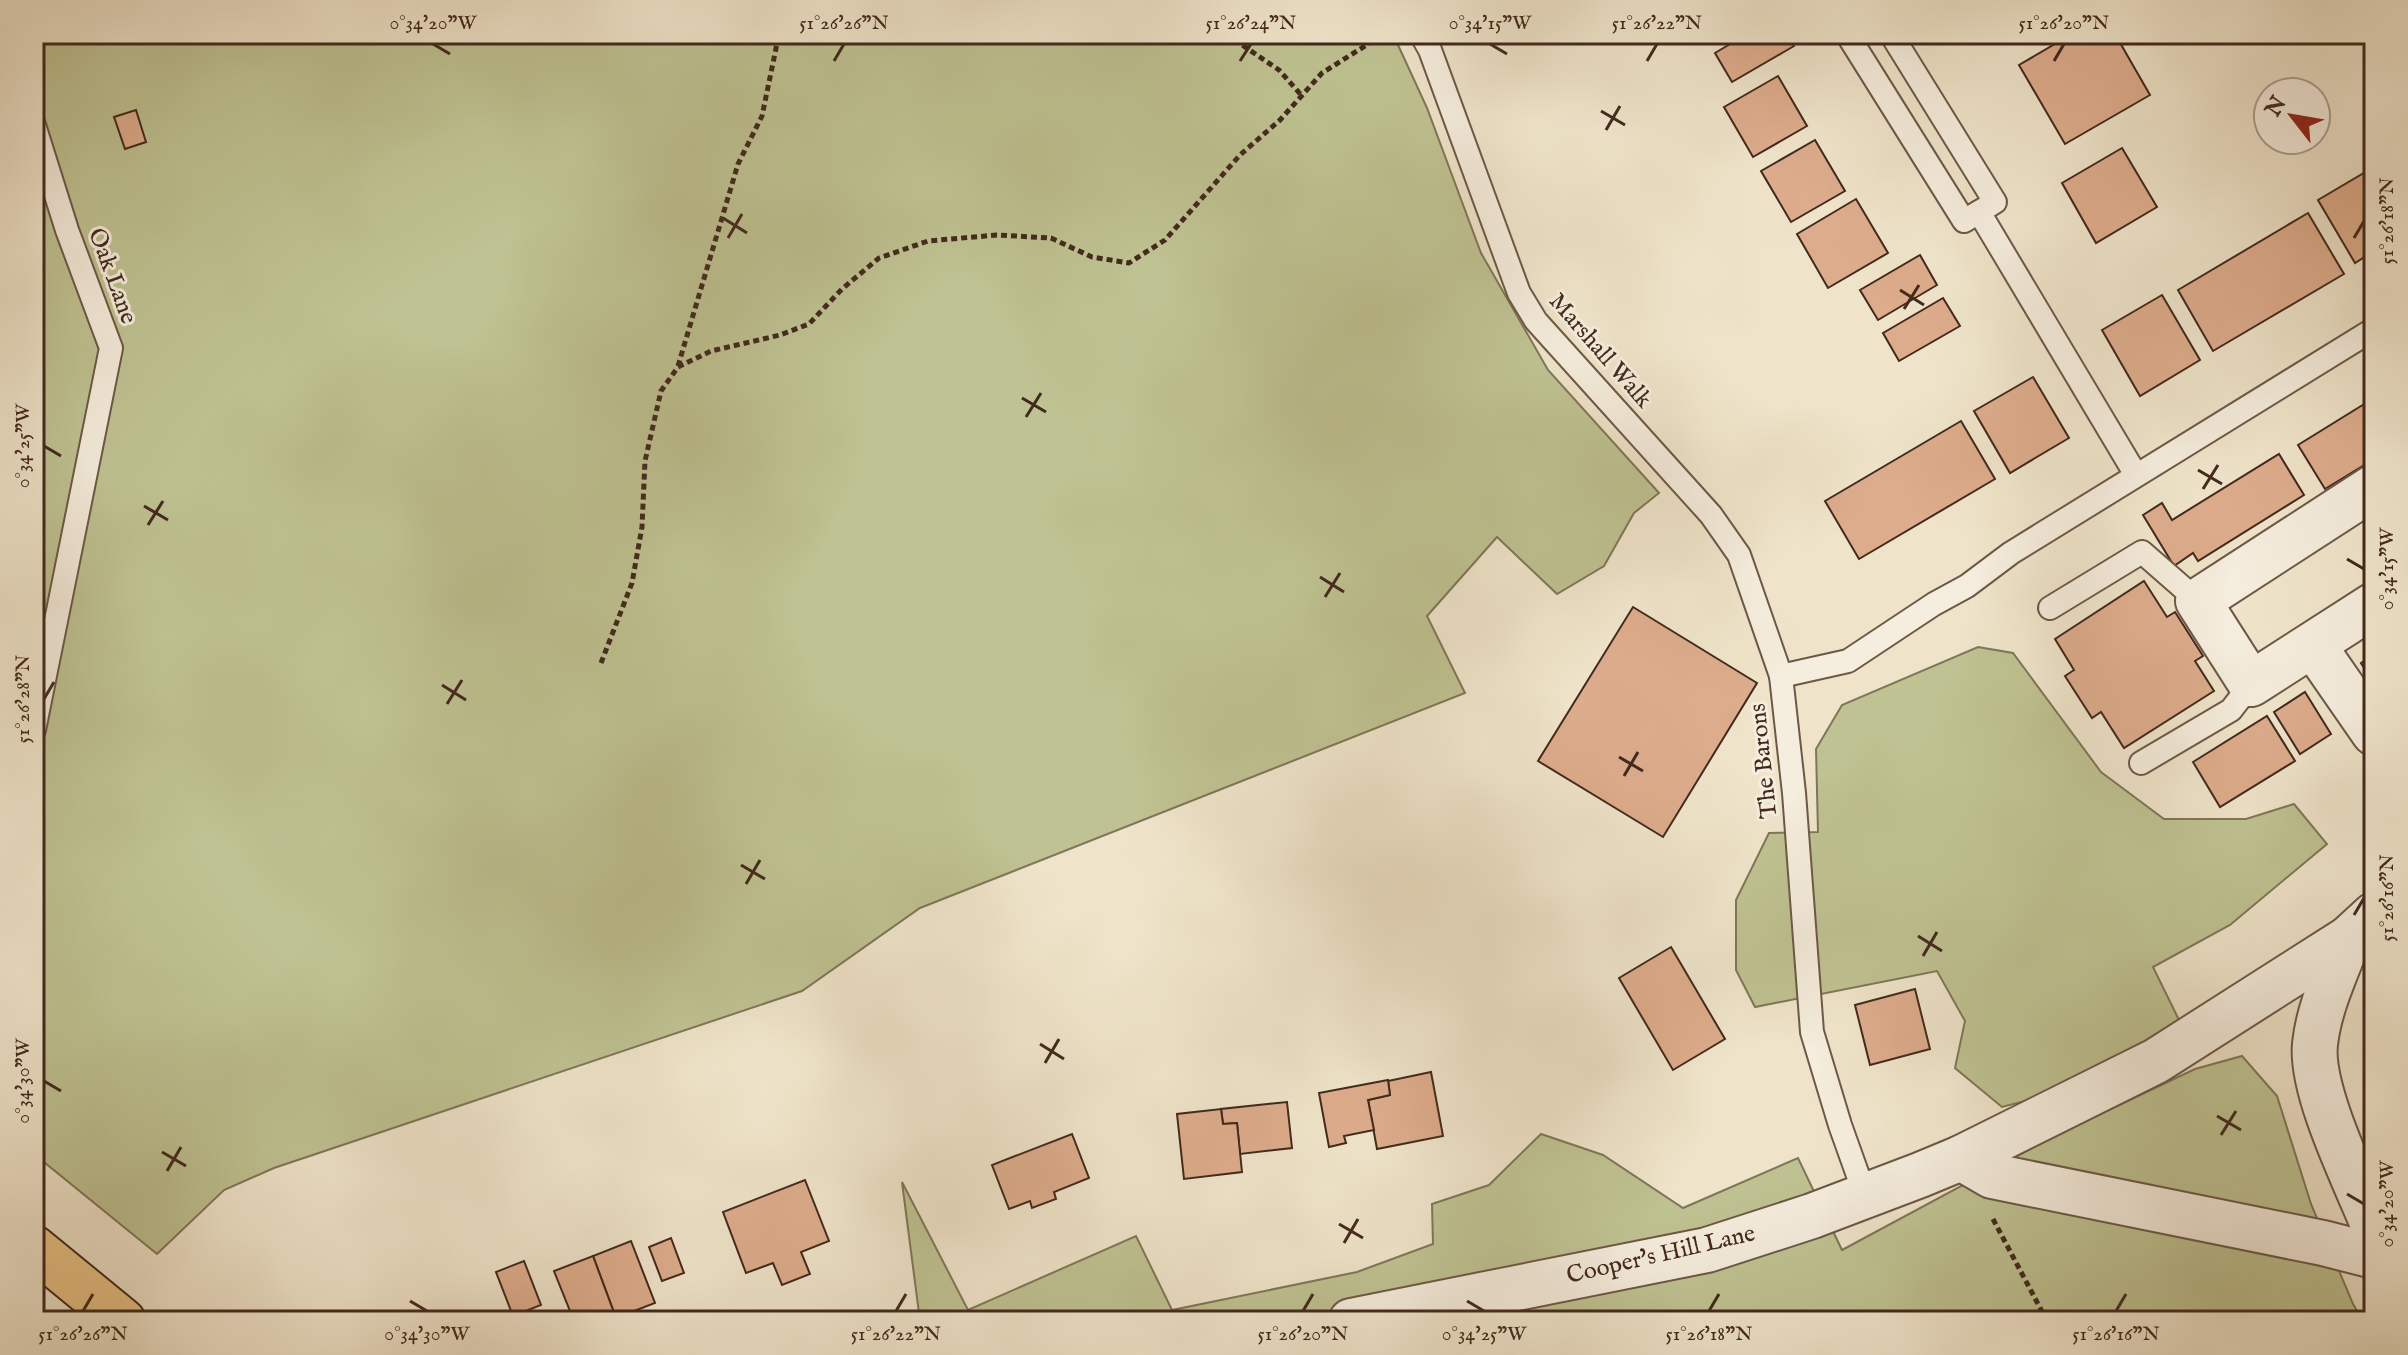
<svg xmlns="http://www.w3.org/2000/svg" width="2408" height="1355" viewBox="0 0 2408 1355" font-family="'IM FELL English',serif">
<rect width="100%" height="100%" fill="#efe4ca"/>
<filter id="stains"><feTurbulence type="fractalNoise" baseFrequency=".0025" numOctaves="4"/><feColorMatrix values="0 0 0 0 .2 0 0 0 0 .09 0 0 0 0 .02 0 0 0 .5 -.17"/></filter>
<radialGradient id="worn" r=".72"><stop offset=".6" stop-color="#630" stop-opacity="0"/><stop offset="1" stop-color="#630" stop-opacity=".3"/></radialGradient>
<g fill="#bfc292" stroke="#807658" stroke-width="2">
<path d="M34 34H1393L1427 108 1481 253 1548 370 1659 493 1634 513 1604 566 1557 594 1497 537 1427 616 1465 693 920 908 802 991 274 1168 224 1190 157 1254 34 1154Z"/>
<path d="M1978 647 2013 653 2101 772 2164 819H2246L2294 804 2327 844 2230 925 2153 967 2179 1020 2152 1039 2045 1096 2002 1107 1955 1068 1965 1021 1937 971 1755 1007 1736 970V900L1769 833 1818 832 1816 749 1842 705Z"/>
<path d="M2242 1056 2277 1096 2311 1204 2353 1304 2363 1321H920L902 1182 968 1310 1136 1236 1172 1310 1357 1272 1433 1244 1432 1204 1489 1185 1541 1134 1603 1155 1683 1208 1798 1158 1842 1250 2058 1134 2195 1069Z"/>
</g>
<g fill="#ddac8c" stroke="#42291d" stroke-width="2">
<path d="M1747 34H1787L1794 46 1732 82 1715 53Z"/>
<path d="M2072 34H2115L2150 95 2065 144 2019 65Z"/>
<path d="M1778 76 1807 126 1753 157 1724 107Z"/>
<path d="M136 110 146 142 125 149 114 117Z"/>
<path d="M1815 140 1845 191 1791 222 1761 171Z"/>
<path d="M2122 148 2157 207 2096 243 2062 183Z"/>
<path d="M2369 170 2374 179V251L2355 263 2318 200Z"/>
<path d="M1856 199 1888 253 1828 288 1797 234Z"/>
<path d="M2308 213 2344 274 2213 351 2178 290Z"/>
<path d="M1920 255 1937 285 1878 320 1860 290Z"/>
<path d="M2162 295 2200 360 2140 396 2102 330Z"/>
<path d="M1943 298 1960 326 1899 361 1883 333Z"/>
<path d="M2033 377 2069 438 2010 473 1974 411Z"/>
<path d="M2374 398V459L2325 489 2298 445Z"/>
<path d="M1961 421 1995 479 1859 559 1825 501Z"/>
<path d="M2279 454 2304 495 2198 561 2193 553 2174 566 2143 515 2162 503 2172 520Z"/>
<path d="M2144 581 2167 617 2175 612 2203 656 2195 661 2214 691 2124 748 2101 712 2092 718 2065 676 2074 670 2055 639Z"/>
<path d="M1633 607 1757 683 1663 837 1538 761Z"/>
<path d="M2374 655V684L2361 663Z"/>
<path d="M2305 692 2331 734 2300 754 2274 712Z"/>
<path d="M2267 716 2295 761 2220 807 2193 762Z"/>
<path d="M1671 947 1725 1039 1673 1070 1619 978Z"/>
<path d="M1915 989 1930 1049 1870 1065 1855 1005Z"/>
<path d="M1431 1072 1443 1136 1377 1149 1368 1100 1390 1095 1388 1081Z"/>
<path d="M1388 1080 1390 1095 1368 1100 1374 1130 1344 1136 1346 1143 1329 1147 1319 1093Z"/>
<path d="M1287 1102 1292 1148 1240 1154 1237 1123 1223 1124 1221 1109Z"/>
<path d="M1221 1109 1223 1124 1237 1123 1242 1172 1184 1179 1177 1114Z"/>
<path d="M1072 1134 1089 1178 1054 1192 1056 1199 1032 1208 1030 1201 1009 1209 992 1165Z"/>
<path d="M805 1180 829 1241 801 1252 810 1274 782 1285 773 1263 746 1273 723 1212Z"/>
<path d="M671 1238 684 1273 662 1281 649 1247Z"/>
<path d="M631 1241 655 1303 616 1318 593 1256Z"/>
<path d="M593 1256 616 1318 608 1321H574L554 1271Z"/>
<path d="M524 1261 541 1305 513 1316 496 1272Z"/>
</g>
<g fill="none" stroke-linecap="round" stroke-linejoin="round">
<defs>
<g id="lane">
<path d="M1421 34 1430 50 1519 293 1536 321 1711 515 1739 555 1781 676 1794 793 1812 1032 1840 1125 1865 1195"/>
<path d="M1847 34 1964 221 1979 212 2136 475"/>
<path d="M1891 34 1995 202 1979 212"/>
<path d="M34 125 67 230 111 348 34 730"/>
<path d="M2050 608 2142 552 2198 601"/>
<path d="M1781 676 1848 661 1934 604 1967 586 2011 553 2374 329"/>
<path d="M2141 763 2231 710 2251 684"/>
</g>
<g id="street">
<path d="M2374 487 2198 601 2251 684 2374 605"/>
<path d="M2313 645 2374 733"/>
<path d="M2349 938C2336 972 2319 1007 2315 1044 2310 1091 2356 1182 2374 1227"/>
<path d="M1961 1158 1992 1176 2323 1243 2374 1256"/>
<path d="M1351 1321 1707 1250 1812 1216 1920 1175 1961 1158 2156 1061 2349 938 2374 915"/>
</g>
<path id="primary" d="M34 1248 123 1321"/>
</defs>
<use href="#lane" stroke="#6d5848" stroke-width="26"/>
<use href="#street" stroke="#6d5848" stroke-width="48"/>
<use href="#primary" stroke="#42291d" stroke-width="48"/>
<g stroke="#42291d" stroke-width="5" stroke-dasharray="6 4" stroke-linecap="butt">
<path d="M1226 34 1279 70 1302 96"/>
<path d="M678 366 738 164 762 116 779 34"/>
<path d="M601 663 632 583 642 527 645 461 661 391 678 367 711 351 780 335 809 324 842 289 879 258 928 241 997 235 1051 238 1092 257 1129 263 1165 240 1240 155 1280 120 1322 73 1384 34"/>
<path d="M1993 1219 2047 1321"/>
</g>
<use href="#lane" stroke="#f5eddd" stroke-width="22"/>
<use href="#street" stroke="#f5eddd" stroke-width="44"/>
<use href="#primary" stroke="#e8c285" stroke-width="44"/>
</g>
<path fill="none" stroke="#42291d" stroke-width="3" d="M433 44 450 54M1490 44 1507 54M834 61 844 44M1240 61 1251 44M1647 61 1657 44M2054 61 2064 44M1601 111 1625 125M1606 130 1620 106M723 218 747 233M728 238 742 214M2354 238 2364 221M1900 290 1924 305M1904 309 1919 285M1022 398 1046 412M1026 417 1041 393M44 446 61 456M2198 470 2222 484M2203 489 2218 465M144 506 168 520M148 525 163 501M2347 559 2364 569M1320 577 1344 592M1325 597 1340 573M442 685 466 700M44 699 54 682M447 704 462 680M1619 757 1643 771M1624 776 1638 752M741 865 765 879M746 884 760 860M2354 915 2364 898M1918 936 1942 951M1923 956 1937 932M1040 1044 1064 1059M1045 1063 1059 1039M44 1081 61 1091M2217 1116 2241 1130M2221 1135 2236 1111M162 1152 186 1166M167 1171 181 1147M2347 1194 2364 1204M1339 1224 1363 1238M1344 1243 1358 1219M410 1301 427 1311M1467 1301 1484 1311M83 1311 93 1294M896 1311 906 1294M1303 1311 1313 1294M1709 1311 1719 1294M2116 1311 2126 1294"/>
<g text-anchor="middle" dominant-baseline="central" stroke-width="6" stroke-linejoin="round" paint-order="stroke">
<g font-size="24" fill="#42291d" stroke="#f5eddd">
<text transform="translate(112 276) rotate(70)">Oak Lane</text>
<text transform="translate(1600 351) rotate(49)">Marshall Walk</text>
<text transform="translate(1764 761) rotate(-96)">The Barons</text>
<text transform="translate(1661 1255) rotate(-13)">Cooper's Hill Lane</text>
</g>
</g>
<rect width="2408" height="1355" fill="none" stroke="#efe4ca" stroke-width="88"/>
<g transform="translate(2292 116) rotate(301)"><circle r="38" fill="#f5eddd" stroke="#ad9f90" stroke-width="2"/>
<path d="M0-6L14 30L0 20L-14 30Z" fill="#8f2418"/>
<text y="-12" font-size="22" font-weight="bold" text-anchor="middle" fill="#42291d">N</text>
</g>
<rect x="44" y="44" width="2320" height="1267" fill="none" stroke="#42291d" stroke-width="3"/>
<g font-size="20" text-anchor="middle" fill="#42291d">
<text x="433" y="29">0°34'20"W</text>
<text x="844" y="29">51°26'26"N</text>
<text x="1251" y="29">51°26'24"N</text>
<text x="1490" y="29">0°34'15"W</text>
<text x="1657" y="29">51°26'22"N</text>
<text x="2064" y="29">51°26'20"N</text>
<text transform="translate(2386 221) rotate(-90)" y="7">51°26'18"N</text>
<text transform="translate(22 446) rotate(-90)" y="7">0°34'25"W</text>
<text transform="translate(2386 569) rotate(-90)" y="7">0°34'15"W</text>
<text transform="translate(22 699) rotate(-90)" y="7">51°26'28"N</text>
<text transform="translate(2386 898) rotate(-90)" y="7">51°26'16"N</text>
<text transform="translate(22 1081) rotate(-90)" y="7">0°34'30"W</text>
<text transform="translate(2386 1204) rotate(-90)" y="7">0°34'20"W</text>
<text x="83" y="1340">51°26'26"N</text>
<text x="427" y="1340">0°34'30"W</text>
<text x="896" y="1340">51°26'22"N</text>
<text x="1303" y="1340">51°26'20"N</text>
<text x="1484" y="1340">0°34'25"W</text>
<text x="1709" y="1340">51°26'18"N</text>
<text x="2116" y="1340">51°26'16"N</text>
</g>
<rect width="100%" height="100%" filter="url(#stains)"/>
<rect width="100%" height="100%" fill="url(#worn)"/>
</svg>
